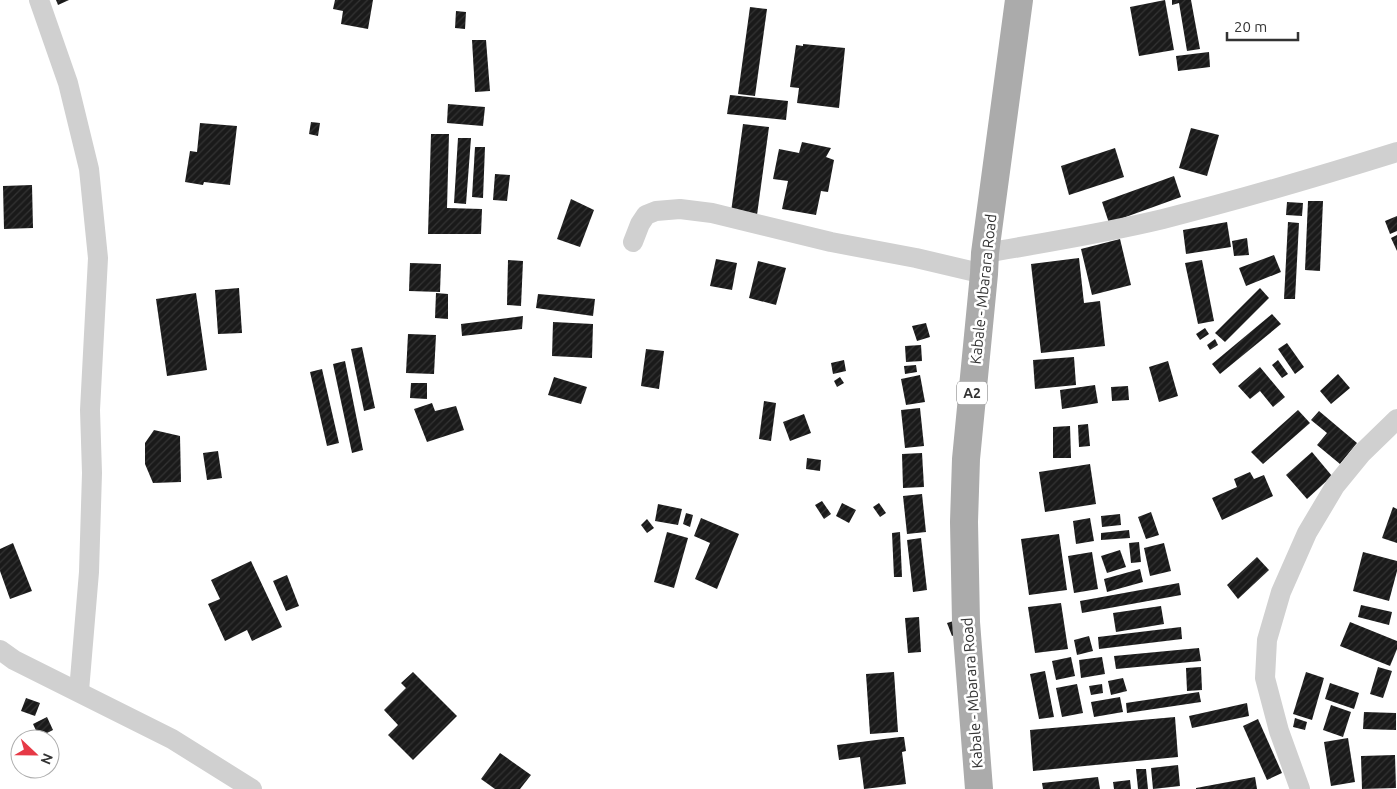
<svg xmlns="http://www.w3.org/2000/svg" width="1397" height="789" viewBox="0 0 1397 789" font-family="Ubuntu,sans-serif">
<defs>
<pattern id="building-hatch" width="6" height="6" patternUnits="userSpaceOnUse" patternTransform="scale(1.25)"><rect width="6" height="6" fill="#1a1a1a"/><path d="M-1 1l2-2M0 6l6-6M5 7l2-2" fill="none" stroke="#333"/></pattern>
</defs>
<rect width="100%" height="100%" fill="#fff"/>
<g fill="url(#building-hatch)">
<path d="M56 0H69L58 5Z"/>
<path d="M335 0H373L368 29 341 24 343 11 333 9Z"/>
<path d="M1165 0 1174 50 1139 56 1130 7Z"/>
<path d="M1172 0H1191L1200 49 1187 51 1179 3 1172 5Z"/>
<path d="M750 7 767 9 755 96 738 94Z"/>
<path d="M456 11 466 12 465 29 455 28Z"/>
<path d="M472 40H486L490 91 475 92Z"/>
<path d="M803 44 845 48 839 108 797 103 799 88 790 87 796 45 803 46Z"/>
<path d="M1209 52 1210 67 1178 71 1176 56Z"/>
<path d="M730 95 788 101 786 120 727 114Z"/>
<path d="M448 104 485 107 483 126 447 123Z"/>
<path d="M311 122 320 123 318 136 309 134Z"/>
<path d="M200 123 237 126 230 185 204 182 203 185 185 182 190 151 197 152Z"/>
<path d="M743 124 769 127 757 215 731 212Z"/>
<path d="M1191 128 1219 135 1207 176 1179 168Z"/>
<path d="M431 134H449L447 208 482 209 481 234H428Z"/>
<path d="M458 138H471L466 204 454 203Z"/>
<path d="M802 142 831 148 826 157 834 160 828 192 821 191 816 215 782 209 788 181 773 179 779 149 799 153Z"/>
<path d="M475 147H485L483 198 472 197Z"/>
<path d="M1115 148 1124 177 1069 195 1061 166Z"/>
<path d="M495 174 510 175 507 201 493 200Z"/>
<path d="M1174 176 1181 197 1109 223 1102 202Z"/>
<path d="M32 185 33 228 4 229 3 186Z"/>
<path d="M571 199 594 210 580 247 557 239Z"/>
<path d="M1308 201H1323L1320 271 1305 270Z"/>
<path d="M1287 202 1303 203 1302 216 1286 215Z"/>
<path d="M1397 216V231L1390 234 1385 221Z"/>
<path d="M1227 222 1231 247 1186 254 1183 230Z"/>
<path d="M1288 222 1299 223 1295 299H1284Z"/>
<path d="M1397 235V251L1391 238Z"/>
<path d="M1247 238 1249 255 1234 256 1232 241Z"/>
<path d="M1120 239 1131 285 1092 295 1081 249Z"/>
<path d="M1274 255 1281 272 1246 286 1239 268Z"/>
<path d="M1079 258 1084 303 1100 301 1105 346 1041 353 1031 264Z"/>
<path d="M716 259 737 263 732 290 710 286Z"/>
<path d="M508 260 523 261 521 306 507 305Z"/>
<path d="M1202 260 1214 321 1198 324 1185 263Z"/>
<path d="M758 261 786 268 776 305 749 298Z"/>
<path d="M410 263 441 264 440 292 409 291Z"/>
<path d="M239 288 242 333 218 334 215 290Z"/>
<path d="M1260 288 1269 298 1225 342 1215 333Z"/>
<path d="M196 293 207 370 167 376 156 299Z"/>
<path d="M436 293 448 294V319L435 318Z"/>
<path d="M538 294 595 299 593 316 536 308Z"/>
<path d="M1272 314 1281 324 1220 374 1212 364Z"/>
<path d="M523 316 522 329 462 336 461 324Z"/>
<path d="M553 322 593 324 592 358 552 356Z"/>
<path d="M926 323 930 337 917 341 912 326Z"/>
<path d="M1205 328 1209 334 1200 340 1196 334Z"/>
<path d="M408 334 436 335 434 374 406 373Z"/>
<path d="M1215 339 1218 345 1210 350 1207 345Z"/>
<path d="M1287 343 1304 367 1295 374 1278 349Z"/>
<path d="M921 345 922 361 906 362 905 346Z"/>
<path d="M362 347 375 408 364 411 351 349Z"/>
<path d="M646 349 664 351 659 389 641 386Z"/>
<path d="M1074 357 1076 385 1035 389 1033 360Z"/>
<path d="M844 360 846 371 833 374 831 363Z"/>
<path d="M1278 360 1288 374 1282 378 1272 365Z"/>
<path d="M345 361 363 450 352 453 333 364Z"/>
<path d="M1168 361 1178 396 1159 402 1149 367Z"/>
<path d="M916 365 917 372 905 374 904 366Z"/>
<path d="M1260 367 1285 397 1273 407 1260 391 1250 399 1238 386Z"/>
<path d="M322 369 339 443 327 446 310 372Z"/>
<path d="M1338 374 1350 388 1331 404 1320 391Z"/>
<path d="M920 375 925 402 906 405 901 379Z"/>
<path d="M554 377 587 387 581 404 548 395Z"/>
<path d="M840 377 844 383 837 387 834 381Z"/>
<path d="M411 383H427V399L410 398Z"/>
<path d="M1095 385 1098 403 1062 409 1060 390Z"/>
<path d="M1128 386 1129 400 1112 401 1111 387Z"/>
<path d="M764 401 776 403 771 441 759 439Z"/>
<path d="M432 403 435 411 456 406 464 430 427 442 414 409Z"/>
<path d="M920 408 924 446 905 448 901 410Z"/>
<path d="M1298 410 1310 423 1263 464 1251 452Z"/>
<path d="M1319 411 1357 443 1340 464 1317 445 1327 433 1311 420Z"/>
<path d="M804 414 811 433 790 441 783 422Z"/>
<path d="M1088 424 1090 446 1079 447 1078 425Z"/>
<path d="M1070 426 1071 458H1053V427Z"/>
<path d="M154 430 180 436 181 482 153 483 145 464V443Z"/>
<path d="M218 451 222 478 207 480 203 453Z"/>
<path d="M1312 452 1332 476 1307 499 1286 475Z"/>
<path d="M922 453 924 487 903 488 902 454Z"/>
<path d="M807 458 821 460 820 471 806 469Z"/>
<path d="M1090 464 1096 504 1045 512 1039 472Z"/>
<path d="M1250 472 1254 479 1264 475 1273 496 1222 520 1212 498 1237 487 1234 479Z"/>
<path d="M922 494 926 532 907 534 903 496Z"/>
<path d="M822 501 831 514 824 519 815 505Z"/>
<path d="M842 503 856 510 849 523 836 516Z"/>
<path d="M879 503 886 513 880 517 873 507Z"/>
<path d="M658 504 682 509 678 525 655 521Z"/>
<path d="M1393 507 1397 509V543L1382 538Z"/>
<path d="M1151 512 1159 535 1146 539 1138 517Z"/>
<path d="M686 513 693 515 690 527 683 524Z"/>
<path d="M1120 514 1121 525 1102 527 1101 516Z"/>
<path d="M701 518 739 534 717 589 695 579 710 543 694 536Z"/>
<path d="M1090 518 1094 541 1076 544 1073 521Z"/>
<path d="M647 519 654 528 647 533 641 525Z"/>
<path d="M1129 530 1130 538 1101 540V533Z"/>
<path d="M667 532 688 538 674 588 654 582Z"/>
<path d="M900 532 902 577H894L892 533Z"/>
<path d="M1059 534 1067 590 1029 595 1021 539Z"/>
<path d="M921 538 927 590 913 592 907 540Z"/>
<path d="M1139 542 1141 562 1131 563 1129 543Z"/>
<path d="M13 543 32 591 10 599 0 571V549Z"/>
<path d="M1164 543 1171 571 1150 576 1144 548Z"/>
<path d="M1120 550 1126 567 1107 573 1101 556Z"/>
<path d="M1092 552 1098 589 1074 593 1068 556Z"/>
<path d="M1363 552 1397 561V571L1389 601 1353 591Z"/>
<path d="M1257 557 1269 570 1238 599 1227 585Z"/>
<path d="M251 561 282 627 252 641 247 630 225 641 208 604 220 599 211 580Z"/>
<path d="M1140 569 1143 582 1107 592 1104 579Z"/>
<path d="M287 575 299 606 286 611 273 581Z"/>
<path d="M1179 583 1181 595 1082 613 1080 601Z"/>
<path d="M1061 603 1068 649 1035 653 1028 607Z"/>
<path d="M1361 605 1392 612 1389 625 1358 617Z"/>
<path d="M1161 606 1164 624 1116 632 1113 613Z"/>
<path d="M919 617 921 652 908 653 905 618Z"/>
<path d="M957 620 961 632 952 636 947 623Z"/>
<path d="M1350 622 1397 641V649L1390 666 1340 646Z"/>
<path d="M1181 627 1182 639 1099 649 1098 637Z"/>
<path d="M1089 636 1093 651 1077 655 1074 640Z"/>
<path d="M1199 648 1201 661 1116 669 1114 656Z"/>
<path d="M1071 657 1075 676 1056 680 1052 661Z"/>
<path d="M1102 657 1105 674 1081 678 1079 660Z"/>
<path d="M1201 667 1202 690 1187 691 1186 668Z"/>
<path d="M1378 667 1392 671 1383 698 1370 694Z"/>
<path d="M1045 671 1054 717 1039 719 1030 674Z"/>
<path d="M413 672 457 716 413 760 388 735 398 725 384 710 406 688 401 683Z"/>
<path d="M894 672 898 732 870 734 866 674Z"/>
<path d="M1306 672 1324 678 1312 720 1293 714Z"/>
<path d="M1123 678 1127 691 1111 695 1108 681Z"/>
<path d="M1330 683 1359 693 1354 709 1325 699Z"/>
<path d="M1077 684 1083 713 1062 717 1056 688Z"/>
<path d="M1102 684 1103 693 1091 695 1089 686Z"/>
<path d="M1199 692 1201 702 1127 713 1126 703Z"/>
<path d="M1120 697 1123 712 1094 717 1091 702Z"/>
<path d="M26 698 40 703 35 716 21 711Z"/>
<path d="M1247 703 1249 716 1192 728 1189 716Z"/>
<path d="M1331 705 1351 712 1343 737 1323 730Z"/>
<path d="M1364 712 1396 713V730L1363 729Z"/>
<path d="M47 717 53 730 39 737 33 724Z"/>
<path d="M1175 717 1178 757 1033 771 1030 730Z"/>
<path d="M1295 718 1307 722 1305 730 1293 727Z"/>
<path d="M1258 719 1282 773 1267 780 1243 726Z"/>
<path d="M900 737H904L906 751 902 752 906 784 864 789 860 757 839 760 837 745Z"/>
<path d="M1348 738 1355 782 1331 786 1324 742Z"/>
<path d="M500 753 531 775 520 789H495L481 779Z"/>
<path d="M1395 755 1396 788 1362 789 1361 756Z"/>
<path d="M1178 765 1180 786 1153 789 1151 768Z"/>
<path d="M1136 769H1146L1148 789H1138Z"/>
<path d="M1098 777 1100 789H1043L1042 783Z"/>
<path d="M1255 777 1257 789H1196V788Z"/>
<path d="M1130 780 1131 789H1114L1113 782Z"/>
</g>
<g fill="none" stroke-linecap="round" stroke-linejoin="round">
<g stroke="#d0d0d0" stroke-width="20">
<path d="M39 0 68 83 89 169 98 258 90 410 92 473 89 572 79 691"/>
<path d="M633 242 640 224 646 215 656 211 680 209 712 213 831 242 916 258 984 274"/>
<path d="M985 253C1044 243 1105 233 1163 219 1242 199 1320 176 1397 152"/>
<path d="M0 650 14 660 172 739 252 789"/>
<path d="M1300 789 1279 731 1265 678 1267 640 1281 592 1307 533 1335 486 1362 453 1397 419"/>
</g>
<path stroke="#ababab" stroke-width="28" d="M979 789 966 622 964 522 966 459 984 274 985 253 1019 0"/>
</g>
<g text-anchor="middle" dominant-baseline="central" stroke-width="5" stroke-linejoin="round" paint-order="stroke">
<rect fill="#fff" stroke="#707070" stroke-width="1" x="957" y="381.5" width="30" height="23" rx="4"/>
<g font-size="14" font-weight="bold" fill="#333">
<text x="972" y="393">A2</text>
</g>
<g font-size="15" fill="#333" stroke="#fff">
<text transform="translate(983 289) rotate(-84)">Kabale - Mbarara Road</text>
<text transform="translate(972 693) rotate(-94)">Kabale - Mbarara Road</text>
</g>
</g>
<g transform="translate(35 754) rotate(112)"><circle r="24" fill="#ffffff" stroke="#adadad"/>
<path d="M0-4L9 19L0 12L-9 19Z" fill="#e63946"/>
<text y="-8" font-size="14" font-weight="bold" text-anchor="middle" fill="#333333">N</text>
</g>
<path d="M1227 32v8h71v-8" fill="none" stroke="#333333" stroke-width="2.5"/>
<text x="1234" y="32" font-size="15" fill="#333333" stroke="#ffffff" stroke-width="4" paint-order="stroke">20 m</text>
</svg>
